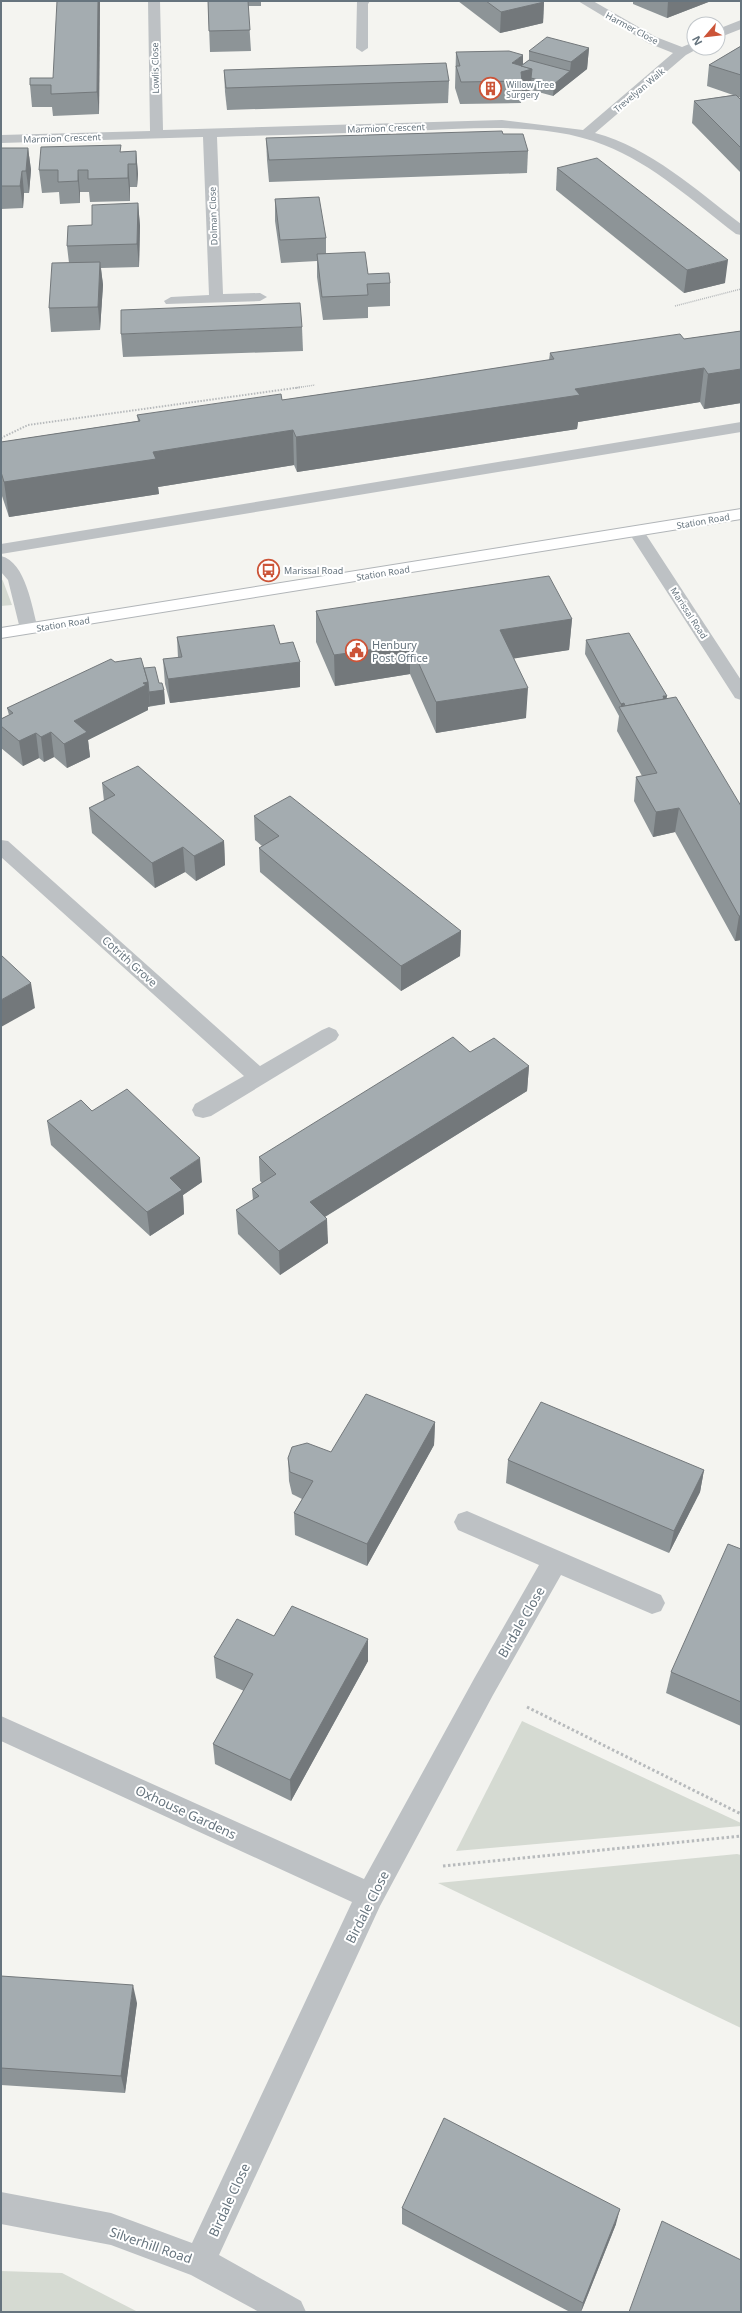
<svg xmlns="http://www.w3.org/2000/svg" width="742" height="2313" viewBox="0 0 742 2313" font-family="'Noto Sans',sans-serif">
<rect width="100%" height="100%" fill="#f4f4f0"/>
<g fill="#d5dad2">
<path d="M1 578 3 581 12 605 1 606Z"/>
<path d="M522 1721 741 1823V1826L456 1851Z"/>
<path d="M741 1855V2028L438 1883 737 1854Z"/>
<path d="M1 2271 62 2273 138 2312H1Z"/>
</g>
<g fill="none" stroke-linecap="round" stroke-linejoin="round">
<defs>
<path id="major" d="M741 509V519L1 638V628Z"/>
</defs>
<use href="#major" stroke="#b1b5b8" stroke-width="2"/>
<g stroke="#b7babc" stroke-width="1.5" stroke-dasharray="1 1" stroke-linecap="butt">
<path d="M675 306 741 289"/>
<path d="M295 388 315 385"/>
</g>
<path stroke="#b7babc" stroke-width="2" stroke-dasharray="1.5 1.5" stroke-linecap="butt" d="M1 438 28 425 302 387"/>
<g stroke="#b7babc" stroke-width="3" stroke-dasharray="2.5 2.5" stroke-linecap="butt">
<path d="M527 1707 741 1814"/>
<path d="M443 1866 741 1836"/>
</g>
<g fill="#bdc1c4" fill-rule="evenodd">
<path d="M148 1H160L163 130 502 120 583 130 673 53 648 43 578 1H593L656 37 682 47 694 42V48H699L686 55 595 133C651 148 696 190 741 224V235L736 234C694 202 653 164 604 145 544 121 473 129 410 131 345 133 281 135 217 137L223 294 260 293 267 297 260 301 166 304 164 301 171 297 209 295 203 137 1 143V135L150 131Z"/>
<path d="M357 1H370L368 4V48L362 52 356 48Z"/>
<path d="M741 20V29L718 38V29Z"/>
<path d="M741 422V432L1 554V544Z"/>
<path d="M637 528 643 529 645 533 741 680V700L735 698 629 533 631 529Z"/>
<path d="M1 556C26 562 32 608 38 629L35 633H23L20 629 8 580 1 572Z"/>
<path d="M1 840 8 841 260 1066 322 1030 329 1027 336 1030 339 1035 336 1040 211 1116 203 1118 195 1116 192 1110 195 1104 244 1076 1 857Z"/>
<path d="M467 1511 661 1595 665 1603 661 1611 652 1614 561 1575 493 1695 380 1906 219 2255 301 2301 306 2312H259L191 2275 111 2245 1 2224V2192L111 2213 192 2243 352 1902 1 1741V1716L364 1879 475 1677 539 1565 458 1530 454 1522 458 1514Z"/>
</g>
<use href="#major" fill="#fff" fill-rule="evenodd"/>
</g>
<g fill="#8d9497">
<path d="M100 1 99 114 53 116 52 107H32L30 85 53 78Z"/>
<path d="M208 1H261V6H248L251 51 210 52Z"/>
<path d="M458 1H543L544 2 543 23 500 33Z"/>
<path d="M633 1H711L667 18 633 4Z"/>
<path d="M741 46V98L738 97 741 100V173L692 123 694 101 733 95 707 86 709 65Z"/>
<path d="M589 48 587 69 553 96 531 90 522 93 521 103 460 104 455 88 456 52 523 64 529 60V51Z"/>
<path d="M224 70 449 81 448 103 227 110 225 92Z"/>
<path d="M503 134 528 151 527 173 269 182 267 160 266 138Z"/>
<path d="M1 148H28L31 170 29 193H24L23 208 1 209Z"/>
<path d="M136 151 138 174 137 187H130V201L90 202 89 192H80V203L60 204 59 192 42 193 39 170 121 152Z"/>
<path d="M557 168 725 283 684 293 556 190Z"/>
<path d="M275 199 326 238V254L368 274 390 283V306L368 307V318L323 320 317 277V261L281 263 275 221Z"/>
<path d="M138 203 140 226 139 267 101 268 103 285 100 330 51 332 49 308 69 263 67 246 92 225Z"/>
<path d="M302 327 303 351 123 357 121 334Z"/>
<path d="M741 331V403L704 409 700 402 578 422 577 429 297 472 294 465 158 487 159 494 9 517 1 493V442L138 421 137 415 282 400 419 380 549 360 550 353 684 339Z"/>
<path d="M316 611 572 619 569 650 514 658 526 718 436 733 410 674 335 686 316 642Z"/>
<path d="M177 637 280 644 300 662V687L170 703 165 684 163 659 178 658Z"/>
<path d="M586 640 667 699 741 806V940L735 941 675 832 653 837 634 801 636 777 642 776 617 731 619 716 585 654Z"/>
<path d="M115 662 144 668 159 683 164 690 165 704 148 707V710L88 740 90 757 67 768 54 757 44 762 39 758 23 766 1 748V719L9 715 7 708Z"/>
<path d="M102 783 224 841 225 865 196 881 185 872 155 888 92 833 89 808 104 801Z"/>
<path d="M254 816 461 931 460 956 401 991 260 872 259 848 262 846 255 840Z"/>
<path d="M470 1052 529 1066 527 1091 325 1217 328 1243 280 1275 238 1234 236 1210 253 1200 252 1189 262 1183 260 1181 259 1157Z"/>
<path d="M92 1111 202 1182 183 1195 184 1214 150 1236 51 1145 47 1121Z"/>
<path d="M435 1422 434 1445 367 1566 295 1535 294 1513 302 1499 292 1494 289 1481 288 1458 331 1452Z"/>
<path d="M508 1460 704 1470 700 1492 669 1553 506 1483Z"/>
<path d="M741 1549V1726L666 1693 671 1672Z"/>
<path d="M274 1636 368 1661 291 1801 215 1764 213 1744 244 1691 216 1678 214 1657Z"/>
<path d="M1 1976 137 2003 125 2093 1 2085Z"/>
<path d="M402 2208 616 2224 581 2312H570L402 2224Z"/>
</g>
<g fill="#73787b">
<path d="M98 1H100L99 114 97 92Z"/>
<path d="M668 1H711L667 18Z"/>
<path d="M544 2 543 23 500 33 501 12Z"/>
<path d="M589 48 587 69 553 96 554 84 570 71 571 62Z"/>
<path d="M523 55V71L532 69 531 90 522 93V81L512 63Z"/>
<path d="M28 148 31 170 29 193 26 171Z"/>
<path d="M136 151 138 174 137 187 136 164Z"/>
<path d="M128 164 130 187V201L128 178Z"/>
<path d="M78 170 80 192V203L78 181Z"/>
<path d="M22 171 24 193 23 208 20 186Z"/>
<path d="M138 203 140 226 139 267 137 244Z"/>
<path d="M728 260 725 283 684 293 687 270Z"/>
<path d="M100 262 103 285 100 330 98 307Z"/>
<path d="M704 368 700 402 578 422 577 429 297 472 296 437 575 389Z"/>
<path d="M741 369V403L704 409 708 374Z"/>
<path d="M293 430 294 465 158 487 159 494 9 517 4 482 153 452Z"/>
<path d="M572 619 569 650 498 661 500 630Z"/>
<path d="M410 644V674L335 686 334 655Z"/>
<path d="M300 662V687L170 703 168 679Z"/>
<path d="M148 682 150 706 148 707V710L88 740 90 757 67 768 64 744 74 721 143 683Z"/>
<path d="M528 688 526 718 436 733V702Z"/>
<path d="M164 690 165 704 150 706 149 692Z"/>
<path d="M663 696H667L665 709Z"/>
<path d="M624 703 623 713 621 709V704Z"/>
<path d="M51 732 54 757 44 762 41 737Z"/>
<path d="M36 733 39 758 23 766 19 741Z"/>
<path d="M679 808 675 832 653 837 656 812Z"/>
<path d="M224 841 225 865 196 881 194 856Z"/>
<path d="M183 847 185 872 155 888 152 863Z"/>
<path d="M739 916H741V940L735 941Z"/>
<path d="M461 931 460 956 401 991V966Z"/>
<path d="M31 983 35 1008 1 1027V1000Z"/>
<path d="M529 1066 527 1091 310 1226V1202Z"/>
<path d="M200 1158 202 1182 183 1195 184 1214 150 1236 147 1212 170 1178Z"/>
<path d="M327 1219 328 1243 280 1275 279 1251Z"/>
<path d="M435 1422 434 1445 367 1566V1544Z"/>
<path d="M704 1470 700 1492 669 1553 674 1531Z"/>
<path d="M368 1639V1661L291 1801 290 1780Z"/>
<path d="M133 1985 137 2003 125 2093 121 2076Z"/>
<path d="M620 2209 616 2224 581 2312 583 2303Z"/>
</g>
<g fill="#a4acb0" stroke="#73787b">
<path d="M57 1H98L97 92 51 94V85H30V78H53Z"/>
<path d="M208 1H248L250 30 209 31Z"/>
<path d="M486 1H543L544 2 501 12Z"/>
<path d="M547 37 589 48 571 62 529 51Z"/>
<path d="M741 46V75L709 65Z"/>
<path d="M509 51 523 55 512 63 532 69 521 72 522 81 461 82 456 66H460L456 52Z"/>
<path d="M529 60 570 71 554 84 531 78 532 69 521 66Z"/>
<path d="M446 63 449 81 226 88 224 70Z"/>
<path d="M736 95 741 100V148L694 101Z"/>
<path d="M502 131 503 134H523L528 151 269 160 266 138Z"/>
<path d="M121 145 120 152 136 151V164H128V178L88 179V170H78V181L58 182V170H39L41 147Z"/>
<path d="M1 148H28L26 171H22L20 186H1Z"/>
<path d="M597 158 728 260 687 270 557 168Z"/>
<path d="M319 197 326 238 280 240 275 199Z"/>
<path d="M138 203 137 244 67 246 68 226 92 225V205Z"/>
<path d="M365 252 368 274 389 273 390 283 367 284 368 295 322 297 317 254Z"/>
<path d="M100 262 98 307 49 308 52 263Z"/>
<path d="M300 303 302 327 121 334V310Z"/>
<path d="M741 331V369L708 374 704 368 575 389 580 395 296 437 293 430 153 452 156 459 4 482 1 472V442L140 421 137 415 281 394 282 400 419 380 554 359 550 353 680 334 684 339Z"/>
<path d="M549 576 572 619 500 630 528 688 436 702 410 644 334 655 316 611Z"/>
<path d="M274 625 280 644 293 642 300 662 168 679 163 659 182 657 177 637Z"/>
<path d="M629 633 667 696H663L664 699 625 706 624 703 621 704 586 640Z"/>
<path d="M141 658 148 682 143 683 146 685 74 721 87 732 64 744 51 732 41 737 36 733 19 741 1 726V719L13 713 7 708 111 659 115 662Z"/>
<path d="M155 667 159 683H162L164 690 149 692 148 682 144 668Z"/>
<path d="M676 697 741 806V916H739L679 808 656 812 636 777 657 773 619 707Z"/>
<path d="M138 766 224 841 194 856 183 847 152 863 89 808 115 795 102 783Z"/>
<path d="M290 796 461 931 401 966 259 848 279 836 254 816Z"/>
<path d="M1 955 31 983 1 1000Z"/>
<path d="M453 1037 470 1052 494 1038 529 1066 310 1202 327 1219 279 1251 236 1210 259 1196 252 1189 276 1174 259 1157Z"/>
<path d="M127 1089 200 1158 170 1178 182 1190 147 1212 47 1121 81 1100 92 1111Z"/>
<path d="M366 1394 435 1422 367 1544 294 1513 313 1481 290 1472 288 1458 292 1447 307 1443 331 1452Z"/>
<path d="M541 1402 704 1470 674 1531 508 1460Z"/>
<path d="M728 1544 741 1549V1702L671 1672Z"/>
<path d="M292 1606 368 1639 290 1780 213 1744 253 1674 214 1657 237 1619 274 1636Z"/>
<path d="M1 1976 133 1985 121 2076 1 2068Z"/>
<path d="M444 2118 620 2209 583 2303 402 2208Z"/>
<path d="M662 2221 741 2260V2312H629Z"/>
</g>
<defs>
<symbol id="building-ring" viewBox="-11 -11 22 22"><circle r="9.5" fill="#fff" stroke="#cc5438" stroke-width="1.5"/><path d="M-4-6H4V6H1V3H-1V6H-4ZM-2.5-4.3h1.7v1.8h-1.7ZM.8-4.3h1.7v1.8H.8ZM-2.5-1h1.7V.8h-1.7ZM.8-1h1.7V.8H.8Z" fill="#cc5438"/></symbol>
<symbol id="bus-ring" viewBox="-11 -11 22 22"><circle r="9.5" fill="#fff" stroke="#cc5438" stroke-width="1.5"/><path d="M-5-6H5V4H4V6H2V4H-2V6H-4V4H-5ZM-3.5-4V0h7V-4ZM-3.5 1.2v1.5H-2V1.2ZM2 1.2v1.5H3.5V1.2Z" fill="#cc5438"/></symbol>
<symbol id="civic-ring" viewBox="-11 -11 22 22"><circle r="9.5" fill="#fff" stroke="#cc5438" stroke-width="1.5"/><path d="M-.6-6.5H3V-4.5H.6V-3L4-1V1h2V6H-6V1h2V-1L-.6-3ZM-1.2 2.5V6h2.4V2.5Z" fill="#cc5438"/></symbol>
</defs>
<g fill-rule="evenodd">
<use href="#building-ring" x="478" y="76" width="25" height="25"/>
<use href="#bus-ring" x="256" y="558" width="25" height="25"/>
<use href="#civic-ring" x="344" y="638" width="25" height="25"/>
</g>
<g text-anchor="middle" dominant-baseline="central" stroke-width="4" stroke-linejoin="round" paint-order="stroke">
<g font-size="9" fill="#66747e" stroke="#fff">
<text transform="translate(632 28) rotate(28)">Harmer Close</text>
<text transform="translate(155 68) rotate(-91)">Lowlis Close</text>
<text transform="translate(639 90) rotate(-40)">Trevelyan Walk</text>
<text transform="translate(386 128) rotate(-2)">Marmion Crescent</text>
<text transform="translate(62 138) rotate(-2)">Marmion Crescent</text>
<text transform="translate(213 216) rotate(-92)">Dolman Close</text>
<text transform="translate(703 521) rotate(-10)">Station Road</text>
<text transform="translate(383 573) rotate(-9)">Station Road</text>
<text transform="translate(689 613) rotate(57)">Marissal Road</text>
<text transform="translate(63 624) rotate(-9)">Station Road</text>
</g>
<g font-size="9" fill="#66747e" stroke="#fff" text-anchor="start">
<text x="506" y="84">Willow Tree<tspan x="506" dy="10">Surgery</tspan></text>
<text x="284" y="570">Marissal Road</text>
</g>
<g font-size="11" fill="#66747e" stroke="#fff" text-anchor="start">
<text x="372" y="644">Henbury<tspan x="372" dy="13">Post Office</tspan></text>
</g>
<g font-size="11" fill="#66747e" stroke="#fff">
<text transform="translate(130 961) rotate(42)">Cotrith Grove</text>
</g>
<g font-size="13" fill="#66747e" stroke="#fff">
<text transform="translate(521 1622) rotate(-60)">Birdale Close</text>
<text transform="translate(186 1812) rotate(25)">Oxhouse Gardens</text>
<text transform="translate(367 1907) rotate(-63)">Birdale Close</text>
<text transform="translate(229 2200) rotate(-65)">Birdale Close</text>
<text transform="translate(151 2245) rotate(19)">Silverhill Road</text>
</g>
</g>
<rect width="742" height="2313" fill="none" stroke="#66747e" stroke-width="4"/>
<g transform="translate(706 36) rotate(242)"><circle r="19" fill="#ffffff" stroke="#c2c7cb"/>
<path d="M0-3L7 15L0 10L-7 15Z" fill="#cc5438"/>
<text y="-6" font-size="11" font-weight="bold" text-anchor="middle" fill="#66747e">N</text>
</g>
</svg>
